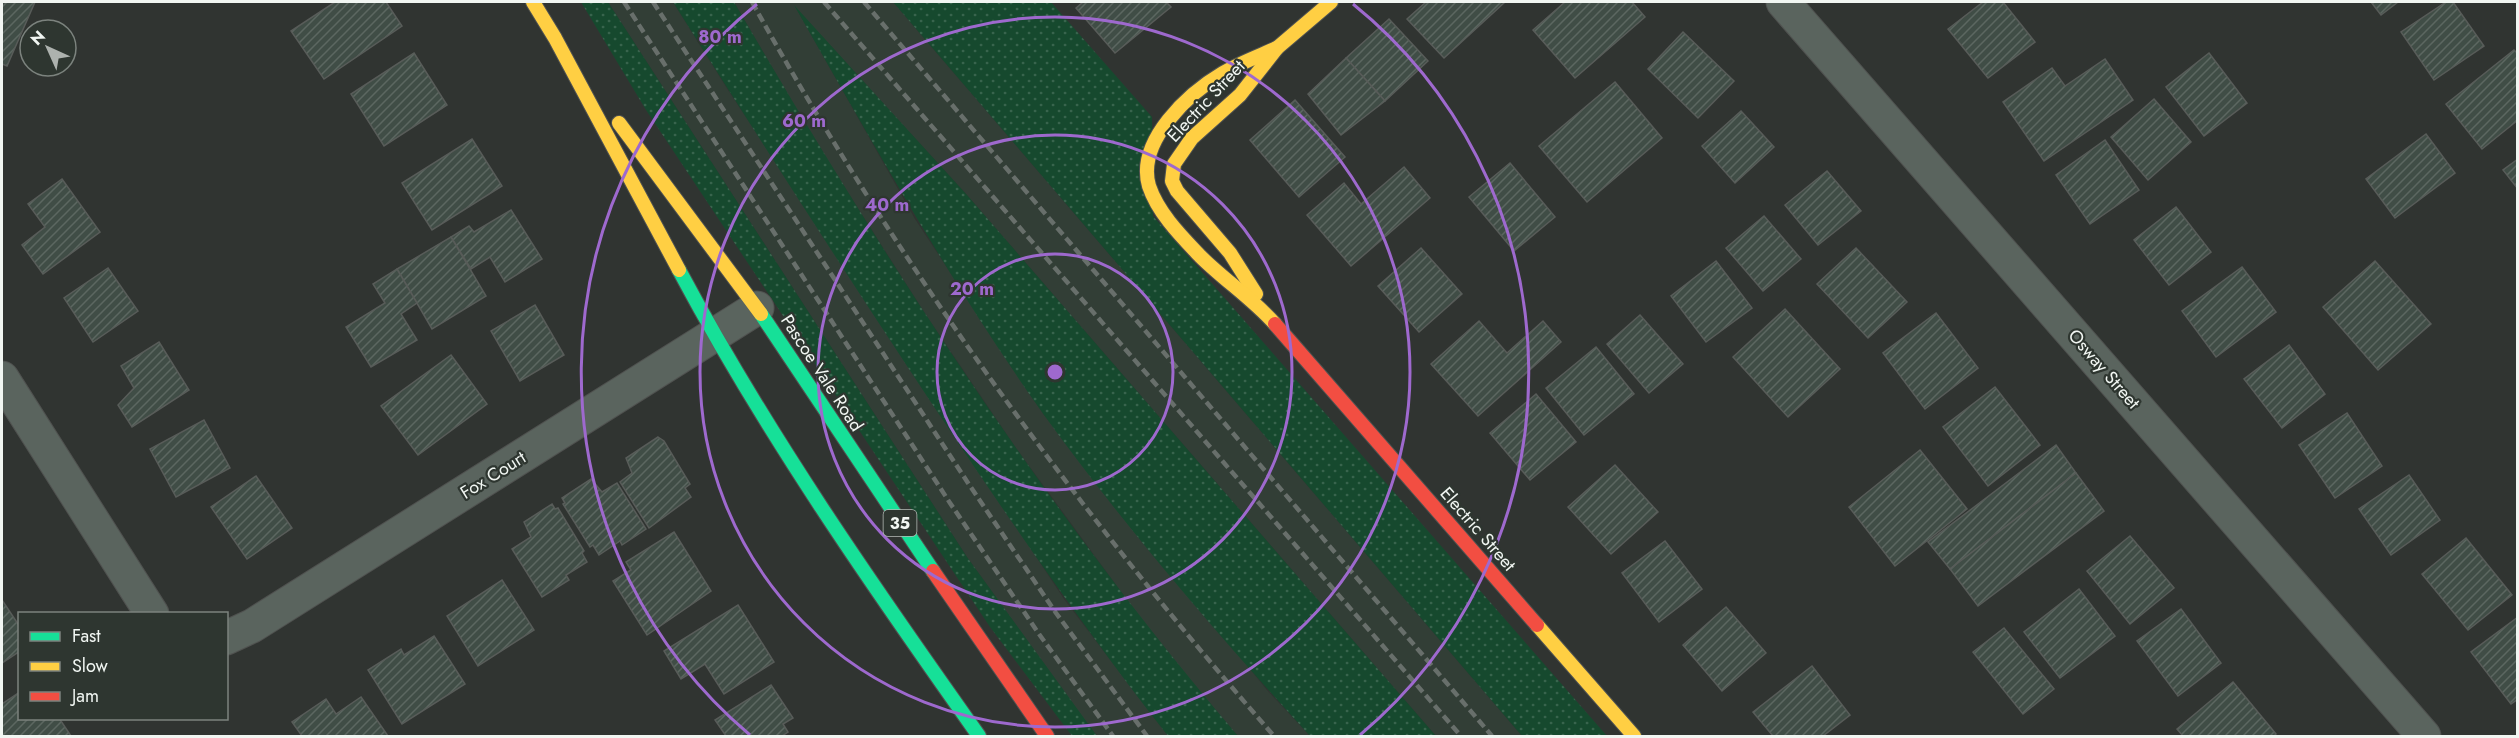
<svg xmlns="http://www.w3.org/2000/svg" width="2519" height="738" viewBox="0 0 2519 738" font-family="Jost,sans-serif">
<defs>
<pattern id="grass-dots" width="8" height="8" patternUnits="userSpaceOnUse" patternTransform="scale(1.5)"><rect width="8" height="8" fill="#16492e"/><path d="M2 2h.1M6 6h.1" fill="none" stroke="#38644d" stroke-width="1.8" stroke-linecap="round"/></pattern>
<pattern id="building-hatch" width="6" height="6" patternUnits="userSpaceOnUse" patternTransform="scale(1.5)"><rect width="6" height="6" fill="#404d46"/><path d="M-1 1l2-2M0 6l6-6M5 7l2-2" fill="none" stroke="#5c6761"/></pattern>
</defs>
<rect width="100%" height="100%" fill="#303431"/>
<g fill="#323e36">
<path d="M608 2H673L728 90 1064 599 1168 736H1097L1083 718 967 557Z"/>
<path d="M734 2H893L1522 736H1436L967 195 796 8 915 219 1044 415 1267 690 1310 736H1238L1165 652 1016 448 926 315 812 136Z"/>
</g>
<g fill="url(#grass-dots)">
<path d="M581 2H608L967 557 1097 736H1072L990 627 646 110Z"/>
<path d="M673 2H734C883 258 1045 510 1238 736H1168C1074 616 989 490 905 363 826 243 749 123 673 2Z"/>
<path d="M893 2H1051L1152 117 1153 216 1607 736H1522Z"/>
<path d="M794 5 967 195 1436 736H1310C1217 634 1125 527 1044 415 951 284 873 144 794 5Z"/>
</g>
<g fill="url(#building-hatch)" stroke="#585c59" stroke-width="1.5">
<path d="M2 2H35L7 66 2 64Z"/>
<path d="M335 2H386L402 26 324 79 291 31Z"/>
<path d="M1083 2H1166L1171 7 1115 53 1076 8Z"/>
<path d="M1426 2H1505L1444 58 1407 19Z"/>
<path d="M1565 2H1632L1645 17 1575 78 1533 30Z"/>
<path d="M1983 2H2003L2035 42 1988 78 1948 29Z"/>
<path d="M2371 2H2398L2381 15Z"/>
<path d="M2446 2H2453L2484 46 2434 80 2401 32Z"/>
<path d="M1389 19 1428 61 1385 101 1346 58Z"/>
<path d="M1683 32 1734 81 1698 118 1648 69Z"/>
<path d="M2514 50 2518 54V120L2482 149 2446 104Z"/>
<path d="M414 53 447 105 384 146 351 94Z"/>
<path d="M2209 53 2247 103 2204 136 2166 87Z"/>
<path d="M1346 58 1385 101 1341 135 1308 94Z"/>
<path d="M2105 59 2133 100 2044 161 2003 102 2052 68 2065 86Z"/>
<path d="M1615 82 1662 138 1587 202 1539 146Z"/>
<path d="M2154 99 2191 142 2148 180 2111 137Z"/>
<path d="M1295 100 1345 157 1299 197 1250 140Z"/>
<path d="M1741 111 1774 147 1735 183 1702 146Z"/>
<path d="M2426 134 2455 173 2395 218 2366 179Z"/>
<path d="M472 139 502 186 432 230 402 183Z"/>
<path d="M2105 140 2139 190 2090 224 2056 175Z"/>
<path d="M2518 159V189L2503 170Z"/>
<path d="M1510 163 1555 217 1514 251 1469 197Z"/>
<path d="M1404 167 1430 198 1351 266 1307 215 1344 183 1361 204Z"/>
<path d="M1827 171 1861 211 1818 245 1785 205Z"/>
<path d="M62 179 100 232 43 274 22 245 45 227 28 204Z"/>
<path d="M2176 207 2211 252 2169 285 2134 240Z"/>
<path d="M511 210 542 259 505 282 490 257 471 269 451 237 469 226 474 232Z"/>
<path d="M1764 216 1801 259 1763 291 1726 248Z"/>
<path d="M451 237 486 296 432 329 397 269Z"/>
<path d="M1421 248 1462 294 1419 332 1378 286Z"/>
<path d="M1856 248 1907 302 1868 338 1817 284Z"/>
<path d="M1716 261 1752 308 1706 342 1671 296Z"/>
<path d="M2375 261 2431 324 2378 370 2323 307Z"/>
<path d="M2242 267 2276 312 2216 357 2182 311Z"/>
<path d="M108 268 138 311 93 342 64 298Z"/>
<path d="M397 269 417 303 401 314 417 340 371 367 346 327 385 303 373 284Z"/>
<path d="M535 305 564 355 520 381 491 331Z"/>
<path d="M1785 309 1840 369 1788 417 1733 357Z"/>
<path d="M1936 313 1978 368 1925 409 1883 353Z"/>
<path d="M1640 315 1683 364 1649 393 1607 344Z"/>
<path d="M1479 321 1507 353 1543 321 1561 342 1478 416 1431 364Z"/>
<path d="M159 342 189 390 132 427 118 405 134 388 121 366Z"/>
<path d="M2289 345 2325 394 2282 428 2244 379Z"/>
<path d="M1596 347 1634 394 1584 435 1546 388Z"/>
<path d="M451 355 487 404 418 455 381 406Z"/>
<path d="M1995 387 2040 445 1988 486 1943 427Z"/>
<path d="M1536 394 1576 442 1530 480 1490 433Z"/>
<path d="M2347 413 2382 466 2335 498 2299 445Z"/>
<path d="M204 420 230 468 176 497 150 449Z"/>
<path d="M658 437 664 441 690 484 685 488 691 497 649 528 620 482 632 473 626 458Z"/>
<path d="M2056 445 2076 473 1950 569 1928 542Z"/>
<path d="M1920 450 1967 509 1895 566 1849 507Z"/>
<path d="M1615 465 1658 512 1611 554 1568 507Z"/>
<path d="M2076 473 2104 511 1978 606 1950 569Z"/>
<path d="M2409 475 2440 520 2391 555 2359 509Z"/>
<path d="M256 476 292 528 247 559 211 507Z"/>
<path d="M591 479 602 492 617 483 646 529 622 545 620 541 599 555 593 545 590 547 563 504 565 503 562 498Z"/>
<path d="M552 504 555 509 558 508 584 551 582 553 587 562 566 575 569 580 542 597 512 549 531 537 524 522Z"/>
<path d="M674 532 711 591 647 635 613 581 631 570 626 562Z"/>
<path d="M2130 536 2174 588 2130 624 2087 571Z"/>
<path d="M2466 538 2512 595 2468 630 2422 574Z"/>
<path d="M1665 541 1702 589 1659 622 1622 573Z"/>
<path d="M502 580 534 630 478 666 447 616Z"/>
<path d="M2079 589 2115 636 2060 678 2024 632Z"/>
<path d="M2 600 20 627V651L2 663Z"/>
<path d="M738 605 774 662 724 694 705 664 681 679 664 651Z"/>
<path d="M1726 607 1766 653 1722 691 1683 645Z"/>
<path d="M2181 609 2221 663 2178 696 2137 641Z"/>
<path d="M2518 617V699L2511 704 2471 652Z"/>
<path d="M2004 628 2054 689 2023 714 1973 652Z"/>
<path d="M434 636 465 684 402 724 368 670 401 649 404 655Z"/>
<path d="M1812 666 1850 715 1823 736H1773L1753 712Z"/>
<path d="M2233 682 2276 734 2274 736H2183L2177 729Z"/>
<path d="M771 685 793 718 783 724 788 732 782 736H726L715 720Z"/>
<path d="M20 692V718H59L71 736H2V704Z"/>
<path d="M361 697 388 736H302L292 722 326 699 336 714Z"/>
</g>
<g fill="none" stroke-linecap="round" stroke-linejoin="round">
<defs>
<g id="street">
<path d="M1783 2 2424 736"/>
<path d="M2 378 152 614"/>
<path d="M226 638 252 626 757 308"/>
</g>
<g id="fast">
<path d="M679 270C766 433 872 585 979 736"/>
<path d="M761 314 933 571"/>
</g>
<g id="slow">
<path d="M533 2 555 38 679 270"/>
<path d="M619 123 761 314"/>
<path d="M1256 294 1230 253 1177 191 1172 181 1174 164 1192 138 1240 95 1277 48 1331 2"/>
<path d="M1275 324C1253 299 1224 280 1200 256 1181 236 1158 213 1149 186 1136 141 1189 93 1223 73 1240 63 1259 56 1277 48"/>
<path d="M1537 625 1634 736"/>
</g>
<g id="jam">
<path d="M1275 324 1537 625"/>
<path d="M933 571 1047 736"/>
</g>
</defs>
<use href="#street" stroke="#505250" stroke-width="35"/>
<use href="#fast" stroke="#505250" stroke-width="16"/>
<use href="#slow" stroke="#505250" stroke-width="16"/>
<use href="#jam" stroke="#505250" stroke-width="16"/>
<use href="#street" stroke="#5a645e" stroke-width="33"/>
<use href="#fast" stroke="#16e098" stroke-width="14"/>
<use href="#slow" stroke="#ffcf43" stroke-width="14"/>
<use href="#jam" stroke="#f24e42" stroke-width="14"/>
<g stroke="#686f6b" stroke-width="4.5" stroke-dasharray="9 4.5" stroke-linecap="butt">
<path d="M624 2 950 503 1039 634 1113 736"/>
<path d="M653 2 968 483 1056 613 1147 736"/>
<path d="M752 2C898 265 1075 509 1274 736"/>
<path d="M824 2 1461 736"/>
<path d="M864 2 1492 736"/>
</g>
</g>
<g fill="none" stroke="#9e69ce" stroke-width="3">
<circle cx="1055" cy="372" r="118"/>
<circle cx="1055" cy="372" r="237"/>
<circle cx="1055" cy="372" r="355"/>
<path d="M750 735A474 474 0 0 1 757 4M1353 4A474 474 0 0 1 1360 735"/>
</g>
<g text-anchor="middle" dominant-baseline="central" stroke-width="4.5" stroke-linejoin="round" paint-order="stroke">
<rect fill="#2e3630" stroke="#b6bcb8" stroke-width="1.5" x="883.5" y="510" width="33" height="26" rx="4.5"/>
<g font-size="16" font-weight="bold" fill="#f1f6f2">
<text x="900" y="523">35</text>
</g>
<g font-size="18" fill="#f1f6f2" stroke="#2e3630">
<text transform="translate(1206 101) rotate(-47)">Electric Street</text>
<text transform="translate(2104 369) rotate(49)">Osway Street</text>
<text transform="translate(822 373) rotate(57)">Pascoe Vale Road</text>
<text transform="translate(493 475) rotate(-32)">Fox Court</text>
<text transform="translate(1478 529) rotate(49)">Electric Street</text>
</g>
</g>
<circle cx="1055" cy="372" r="9" fill="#9e69ce" stroke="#2e3630" stroke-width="3"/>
<g font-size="18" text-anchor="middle" font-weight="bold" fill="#9e69ce" stroke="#2e3630" stroke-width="4.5" stroke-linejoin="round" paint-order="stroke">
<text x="720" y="43">80 m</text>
<text x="804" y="127">60 m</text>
<text x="887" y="211">40 m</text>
<text x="972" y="295">20 m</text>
</g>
<rect width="2519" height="738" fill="none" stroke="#f1f6f2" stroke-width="6"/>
<rect x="18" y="612" width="210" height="108" fill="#2e3630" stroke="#7c837e" stroke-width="1.5"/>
<rect x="30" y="632" width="30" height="9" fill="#16e098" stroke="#7c837e" stroke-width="1.5"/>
<text x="72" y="642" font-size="18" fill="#f1f6f2">Fast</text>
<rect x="30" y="662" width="30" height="9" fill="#ffcf43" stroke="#7c837e" stroke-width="1.5"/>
<text x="72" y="672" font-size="18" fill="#f1f6f2">Slow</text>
<rect x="30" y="692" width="30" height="9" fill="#f24e42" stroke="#7c837e" stroke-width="1.5"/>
<text x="72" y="702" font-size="18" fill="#f1f6f2">Jam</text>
<g transform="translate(48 48) rotate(315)"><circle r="28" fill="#2e3630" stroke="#7c837e" stroke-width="1.5"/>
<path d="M0-4.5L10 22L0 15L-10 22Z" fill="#adb2ae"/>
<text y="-9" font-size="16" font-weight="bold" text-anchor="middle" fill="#f1f6f2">N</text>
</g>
</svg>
